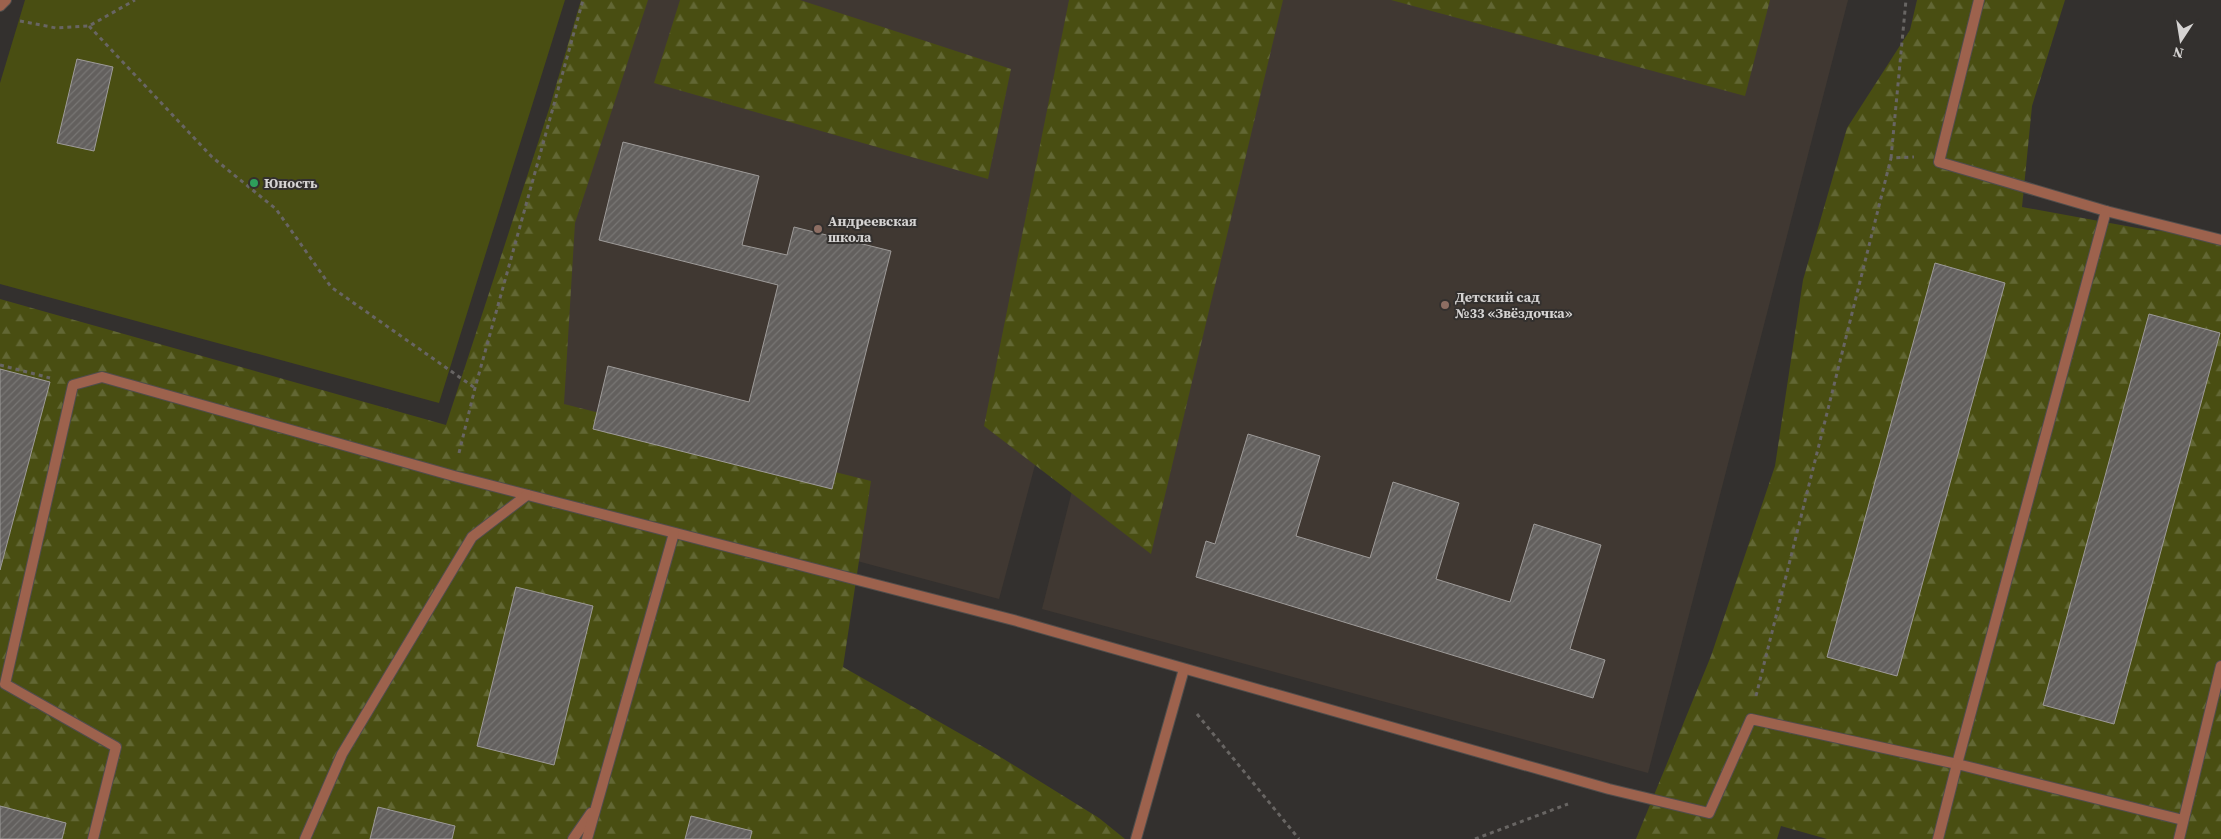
<svg xmlns="http://www.w3.org/2000/svg" width="2221" height="839" viewBox="0 0 2221 839" font-family="'Source Serif 4',serif">
<defs>
<pattern id="forest-firs" width="22" height="20" patternUnits="userSpaceOnUse" patternTransform="scale(1.25)"><rect width="22" height="20" fill="#494e12"/><path d="M5 1l3.5 6h-7zM16 11l3.5 6h-7z" fill="#626734"/></pattern>
<pattern id="building-hatch" width="6" height="6" patternUnits="userSpaceOnUse" patternTransform="scale(1.25)"><rect width="6" height="6" fill="#63605e"/><path d="M-1 1l2-2M0 6l6-6M5 7l2-2" fill="none" stroke="#787674"/></pattern>
</defs>
<rect width="100%" height="100%" fill="#33302e"/>
<g fill="#403832">
<path d="M599 0H1160L999 599 476 459Z"/>
<path d="M1197 0H1848L1648 773 1042 609Z"/>
</g>
<g fill="url(#forest-firs)">
<path d="M581 0H648L575 223 564 404 871 481 843 667 994 753 1099 818 1125 839H0V299L446 425 550 106Z"/>
<path d="M680 0H800L1011 69 988 179 654 83Z"/>
<path d="M1069 0H1283L1151 554 984 426Z"/>
<path d="M1391 0H1770L1745 96Z"/>
<path d="M1917 0H2065L2032 106 2022 207 2148 230 2221 235V839H1827L1781 826 1777 839H1636L1711 656 1775 466 1803 280 1847 128 1910 30Z"/>
</g>
<path fill="#494e12" d="M25 0H565L439 403 0 284V83Z"/>
<g fill="url(#building-hatch)" stroke="#9e9b99">
<path d="M77 59 113 67 94 151 57 143Z"/>
<path d="M623 142 759 176 742 245 787 255 794 227 891 251 832 489 593 429 608 366 749 402 778 285 599 240Z"/>
<path d="M1935 263 2005 283 1897 676 1827 657Z"/>
<path d="M2149 314 2220 333 2114 724 2043 705Z"/>
<path d="M0 369 50 382 0 570Z"/>
<path d="M1248 434 1320 456 1296 536 1370 558 1393 482 1459 503 1436 579 1510 602 1534 524 1601 545 1570 649 1605 660 1593 698 1196 577 1206 541 1215 544Z"/>
<path d="M516 587 593 606 554 765 477 746Z"/>
<path d="M0 806 66 823 62 839H0Z"/>
<path d="M378 807 455 826 452 839H370Z"/>
<path d="M691 816 752 831 750 839H685Z"/>
</g>
<g fill="none" stroke-linecap="round" stroke-linejoin="round">
<defs>
<g id="lane">
<path d="M1979 0 1939 162 2106 211 2221 240"/>
<path d="M0 6 6 0"/>
<path d="M93 839 116 747 5 684 73 385 102 377 454 476 1017 621 1609 789 1709 813 1751 719 1957 764 2106 211"/>
<path d="M305 839 342 754 472 537 527 495"/>
<path d="M573 839 591 813"/>
<path d="M587 839 674 533"/>
<path d="M1136 839 1184 669"/>
<path d="M1938 839 1957 764 2183 820"/>
<path d="M2179 839 2221 666"/>
</g>
</defs>
<use href="#lane" stroke="#504d4c" stroke-width="12"/>
<g stroke="#686563" stroke-width="3" stroke-dasharray="4 4" stroke-linecap="butt">
<path d="M20 21 56 28 89 26 135 0"/>
<path d="M89 26 212 157 276 209 331 287 475 388"/>
<path d="M1891 158 1906 0"/>
<path d="M0 365 50 378"/>
<path d="M459 453 475 388 583 0"/>
<path d="M1756 696 1891 158 1914 157"/>
<path d="M1197 714 1299 839"/>
<path d="M1475 839 1568 804"/>
</g>
<use href="#lane" stroke="#9d624d" stroke-width="10"/>
</g>
<circle fill="#2e9e5b" stroke="#33302e" stroke-width="2" cx="254" cy="183" r="5"/>
<g fill="#8d6e63" stroke="#33302e" stroke-width="2">
<circle cx="818" cy="229" r="5"/>
<circle cx="1445" cy="305" r="5"/>
</g>
<g text-anchor="middle" dominant-baseline="central" stroke-width="4" stroke-linejoin="round" paint-order="stroke">
<g font-size="14" font-weight="bold" fill="#d5d3d2" stroke="#33302e" text-anchor="start">
<text x="264" y="183">Юность</text>
<text x="828" y="221">Андреевская<tspan x="828" dy="16">школа</tspan></text>
<text x="1455" y="297">Детский сад<tspan x="1455" dy="16">№33 «Звёздочка»</tspan></text>
</g>
</g>
<g transform="translate(2181 40) rotate(192)" stroke="#33302e" stroke-width="4" paint-order="stroke">
<path d="M0-4L9 19L0 12L-9 19Z" fill="#d5d3d2"/>
<text y="-8" font-size="14" font-weight="bold" text-anchor="middle" fill="#d5d3d2">N</text>
</g>
</svg>
